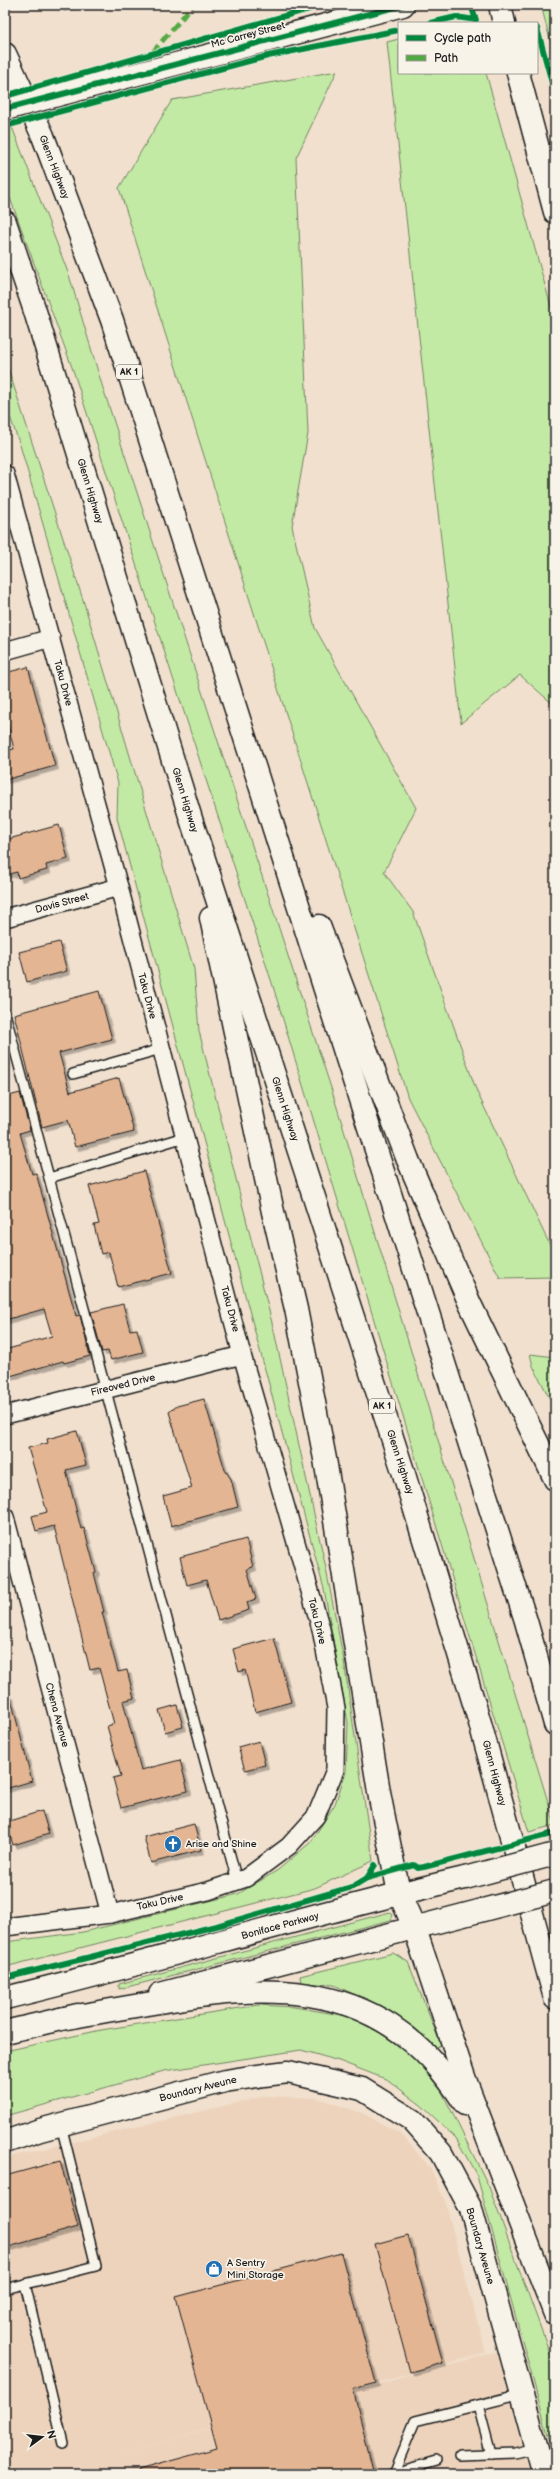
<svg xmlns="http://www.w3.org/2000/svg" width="560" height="2479" viewBox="0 0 560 2479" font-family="'Balsamiq Sans',sans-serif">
<defs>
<filter id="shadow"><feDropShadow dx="3.5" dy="3.5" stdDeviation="0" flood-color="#0004"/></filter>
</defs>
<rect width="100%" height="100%" fill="#f1e0ce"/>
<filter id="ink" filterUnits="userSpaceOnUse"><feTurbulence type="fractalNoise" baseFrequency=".025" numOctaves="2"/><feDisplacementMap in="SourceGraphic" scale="8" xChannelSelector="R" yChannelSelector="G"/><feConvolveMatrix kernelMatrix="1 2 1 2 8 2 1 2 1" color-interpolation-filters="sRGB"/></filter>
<g filter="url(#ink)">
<path fill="#edd3bc" d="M266 2096 317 2098 362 2113 401 2134 431 2169 445 2201 486 2353 118 2454 497 2352 530 2474H5V2158Z"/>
<g fill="#c3eaa5" stroke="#708360">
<path d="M58 5H95L64 11Z"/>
<path d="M541 5H555V59Z"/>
<path d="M399 39V73H486L555 321V706L520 675 461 723 387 42Z"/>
<path d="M337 71 296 158 308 433 292 526 315 628 416 808 384 872 413 912 477 1092 555 1256V1277L500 1278 408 1098 119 188 172 100Z"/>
<path d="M12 127 69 275 102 385 332 1091 555 1825 529 1832 272 983 73 370 5 184V129Z"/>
<path d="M5 359 84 603 194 969 199 1031 274 1331 325 1564 344 1661 373 1861 315 1888 5 1967V1942L83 1932 238 1894 278 1870 311 1842 335 1804 346 1772 348 1723 324 1589 117 818 118 783 20 445 5 403Z"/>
<path d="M530 1354 555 1357V1409L533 1366Z"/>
<path d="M390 1912 393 1915 391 1920 119 1989V1984Z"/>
<path d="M393 1953 408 1962 441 2045 436 2047 386 2009 334 1985 301 1983 300 1976Z"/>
<path d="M259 2005 294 2007 347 2016 377 2031 405 2050 425 2070 442 2092 489 2187 555 2367V2460L477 2176 456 2138 421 2105 388 2080 339 2061 301 2050 164 2071 5 2116V2051L101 2030Z"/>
</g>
<g fill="#e3b593" stroke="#1c1c1c" filter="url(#shadow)">
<path d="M28 667 55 766 5 780V751L14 749 5 714V673Z"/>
<path d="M59 825 68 859 46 865 47 870 18 878 17 872 5 875V840Z"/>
<path d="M59 942 67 971 27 982 19 952Z"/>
<path d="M99 991 112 1039 59 1053 70 1092 119 1078 134 1132 75 1147 68 1120 42 1127 14 1014Z"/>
<path d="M20 1093 30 1130 20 1133 32 1174 36 1173 76 1316 80 1315 90 1356 64 1363 63 1361 10 1376 5 1360V1350L52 1336 44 1309 5 1320V1097Z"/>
<path d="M144 1171 172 1273 118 1287 109 1252 101 1254 94 1225 99 1224 89 1186Z"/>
<path d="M123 1304 130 1330 137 1329 143 1352 111 1360 108 1351 102 1352 91 1312Z"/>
<path d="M204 1399 225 1470 231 1479 238 1507 171 1526 163 1496 192 1488 169 1412 177 1406Z"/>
<path d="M77 1431 86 1465 66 1470 81 1529 84 1528 96 1572 94 1573 104 1612H102L118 1672 127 1670 134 1698 123 1701 141 1770 180 1760 188 1791 121 1808 113 1778 121 1776 107 1726 114 1724 99 1668 90 1670 54 1526 36 1531 32 1516 47 1512 28 1448 48 1443 47 1439Z"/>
<path d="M246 1539 253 1567 247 1569 256 1599 247 1602 249 1610 218 1620 206 1580 187 1585 180 1557Z"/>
<path d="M274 1638 291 1702 255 1712 245 1670 239 1672 233 1649Z"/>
<path d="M10 1695 32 1781 5 1789V1696Z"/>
<path d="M177 1705 183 1727 165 1732 159 1710Z"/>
<path d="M259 1741 265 1765 245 1770 238 1747Z"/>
<path d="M42 1811 49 1834 13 1845 6 1822Z"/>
<path d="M194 1824 201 1850 151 1863 144 1837Z"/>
<path d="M60 2161 78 2227 5 2248V2176Z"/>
<path d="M408 2235 443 2363 410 2372 375 2244Z"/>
<path d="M341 2253 376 2383 353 2389 374 2474H139L138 2470 217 2448 176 2297Z"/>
</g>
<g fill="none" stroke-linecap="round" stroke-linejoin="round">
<defs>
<g id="lane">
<path d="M5 1013 237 1881"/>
<path d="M73 1074 161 1049"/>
<path d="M49 1178 185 1137"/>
<path d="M25 2284 63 2443"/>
<path d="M5 2289 96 2266 61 2125"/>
<path d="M478 2405 491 2454"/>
<path d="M459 2455 515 2453 536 2448"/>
<path d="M394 2472 415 2421 522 2394"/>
<path d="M391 2474 436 2461"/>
</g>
<g id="street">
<path d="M5 474 119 887 242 1355 321 1629 336 1708 335 1770 316 1816 289 1846 246 1878 208 1891 110 1914 5 1927"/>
<path d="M5 651 51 638"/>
<path d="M5 918 119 887"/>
<path d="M5 1415 242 1355"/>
<path d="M5 1517 110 1914"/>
</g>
<g id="secondary">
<path d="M500 5 504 23"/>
<path d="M518 73 555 212"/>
<path d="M99 84 403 5"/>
<path d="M5 2142 40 2130 225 2081 264 2075 288 2072 362 2089 412 2120 441 2153 471 2209 544 2474"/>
</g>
<g id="primary">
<path d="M160 1994 479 1911"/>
<path d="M5 1998C159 1961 311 1913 465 1878"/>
<path d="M5 2032 78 2015"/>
</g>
<g id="highway">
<path d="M5 54 43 136 112 320 526 1621 555 1724"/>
<path d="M5 222 34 308 191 819 404 1474 480 1723 555 1998"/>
<path d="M211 918 273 1212 296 1309 325 1459 380 1798 399 1893 415 1929 464 2077 555 2314"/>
<path d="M319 926 408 1160 470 1304 555 1479"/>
<path d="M60 2019C216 1994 364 1944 465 2104"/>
</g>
</defs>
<use href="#lane" stroke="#1c1c1c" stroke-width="12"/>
<use href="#street" stroke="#1c1c1c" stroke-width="20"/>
<use href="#secondary" stroke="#1c1c1c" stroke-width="25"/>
<use href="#primary" stroke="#1c1c1c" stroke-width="25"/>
<use href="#highway" stroke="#1c1c1c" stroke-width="25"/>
<use href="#lane" stroke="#f7f3e8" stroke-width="9"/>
<use href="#street" stroke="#f7f3e8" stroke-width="17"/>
<use href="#secondary" stroke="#f7f3e8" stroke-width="22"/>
<use href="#primary" stroke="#f7f3e8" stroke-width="22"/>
<use href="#highway" stroke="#f7f3e8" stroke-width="22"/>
<defs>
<path id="secondary-bridge" d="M5 109 99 84"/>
<g id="primary-bridge">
<path d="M465 1878 555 1854"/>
<path d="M479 1911 555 1891"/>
</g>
</defs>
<use href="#secondary-bridge" stroke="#1c1c1c" stroke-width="25" stroke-linecap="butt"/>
<use href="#primary-bridge" stroke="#1c1c1c" stroke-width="25" stroke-linecap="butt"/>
<use href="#secondary-bridge" stroke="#f7f3e8" stroke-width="22"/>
<use href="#primary-bridge" stroke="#f7f3e8" stroke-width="22"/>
<path stroke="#52a943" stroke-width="5" stroke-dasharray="10 5" stroke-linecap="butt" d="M152 53 193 5"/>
<defs>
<g id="cycleway">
<path d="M430 23 456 17 476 20 471 5"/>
<path d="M537 28 555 94"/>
<path d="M5 96 323 5"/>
<path d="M5 109 403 5"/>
<path d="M5 126 268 56 399 30"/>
<path d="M367 1878 414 1865 418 1868 424 1867 555 1833"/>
<path d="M5 1978 220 1925 352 1887 367 1878 375 1865"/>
</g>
</defs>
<use href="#cycleway" stroke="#f7f3e8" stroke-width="8"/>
<use href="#cycleway" stroke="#00873e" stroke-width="6"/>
</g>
</g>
<defs>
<symbol id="church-disc" viewBox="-11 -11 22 22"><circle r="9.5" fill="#1f6fb2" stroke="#f7f3e8"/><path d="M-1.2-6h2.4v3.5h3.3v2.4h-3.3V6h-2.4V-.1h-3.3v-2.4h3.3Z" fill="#fff"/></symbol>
<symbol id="shop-disc" viewBox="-11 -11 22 22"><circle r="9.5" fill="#1f6fb2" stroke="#f7f3e8"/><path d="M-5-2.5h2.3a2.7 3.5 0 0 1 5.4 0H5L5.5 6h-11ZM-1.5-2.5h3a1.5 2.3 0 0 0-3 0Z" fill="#fff"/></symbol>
</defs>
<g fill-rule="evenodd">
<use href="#church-disc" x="163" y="1834" width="20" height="20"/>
<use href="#shop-disc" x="204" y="2259" width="20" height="20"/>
</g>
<g text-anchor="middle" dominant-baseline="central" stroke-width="3.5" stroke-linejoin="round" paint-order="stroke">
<g fill="#f7f3e8" stroke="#5e5c59" stroke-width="1">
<rect x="116" y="365" width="26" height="14" rx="3"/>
<rect x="369" y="1399" width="26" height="14" rx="3"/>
</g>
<g font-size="9" font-weight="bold" fill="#1c1c1c">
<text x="129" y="372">AK 1</text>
<text x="382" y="1406">AK 1</text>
</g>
<g font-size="10" fill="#1c1c1c" stroke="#f7f3e8">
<text transform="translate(248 35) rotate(-15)">Mc Carrey Street</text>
<text transform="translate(54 167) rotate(69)">Glenn Highway</text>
<text transform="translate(90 491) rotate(73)">Glenn Highway</text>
<text transform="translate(63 683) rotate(75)">Taku Drive</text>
<text transform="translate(185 800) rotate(73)">Glenn Highway</text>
<text transform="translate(62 903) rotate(-15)">Davis Street</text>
<text transform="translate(147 996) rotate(75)">Taku Drive</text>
<text transform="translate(285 1109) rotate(72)">Glenn Highway</text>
<text transform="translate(230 1309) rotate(75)">Taku Drive</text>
<text transform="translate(123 1385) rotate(-14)">Fireoved Drive</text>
<text transform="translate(400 1462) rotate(72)">Glenn Highway</text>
<text transform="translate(317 1621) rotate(76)">Taku Drive</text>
<text transform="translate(57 1715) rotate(75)">Chena Avenue</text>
<text transform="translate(494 1773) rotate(75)">Glenn Highway</text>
<text transform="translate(160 1902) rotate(-13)">Taku Drive</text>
<text transform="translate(280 1926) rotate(-15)">Boniface Parkway</text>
<text transform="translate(198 2089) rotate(-14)">Boundary Aveune</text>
<text transform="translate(480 2246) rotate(74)">Boundary Aveune</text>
</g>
<g font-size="10" fill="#1c1c1c" stroke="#f7f3e8" text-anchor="start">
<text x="186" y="1844">Arise and Shine</text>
<text x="227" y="2263">A Sentry<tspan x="227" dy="12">Mini Storage</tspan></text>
</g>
</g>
<rect width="560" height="2479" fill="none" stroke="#f7f3e8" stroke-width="20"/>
<rect x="10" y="10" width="540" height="2459" fill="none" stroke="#1c1c1c" stroke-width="1.5" filter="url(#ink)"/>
<rect x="398" y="22" width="140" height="52" fill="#f7f3e8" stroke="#9f9d96"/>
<rect x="406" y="35" width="20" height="6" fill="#00873e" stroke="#9f9d96"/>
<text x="434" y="42" font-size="12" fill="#1c1c1c">Cycle path</text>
<rect x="406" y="55" width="20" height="6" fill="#52a943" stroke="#9f9d96"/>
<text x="434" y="62" font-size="12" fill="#1c1c1c">Path</text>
<g transform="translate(42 2437) rotate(75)" stroke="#f7f3e8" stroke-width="3" paint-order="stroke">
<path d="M0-3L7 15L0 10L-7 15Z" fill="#1c1c1c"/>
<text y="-6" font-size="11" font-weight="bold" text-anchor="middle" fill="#1c1c1c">N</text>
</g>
</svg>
